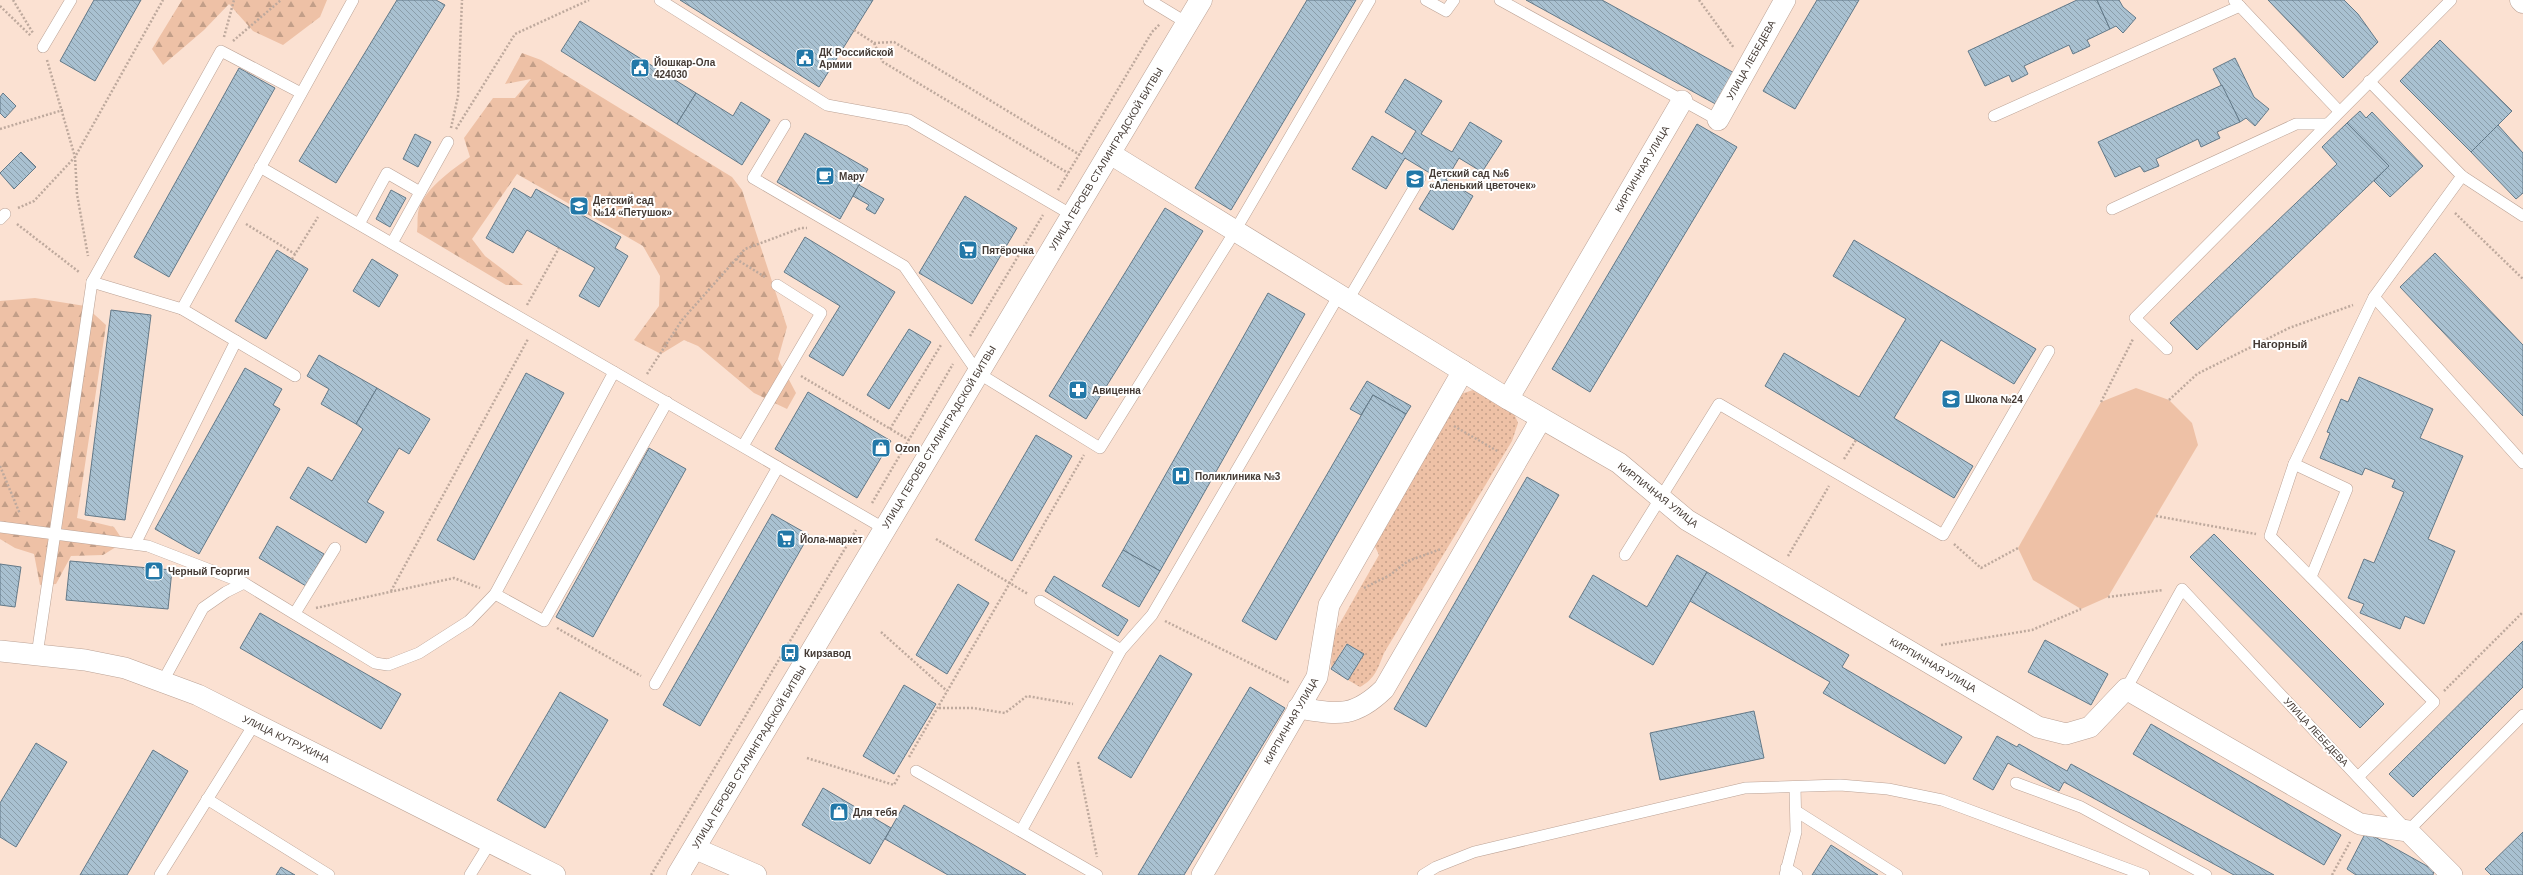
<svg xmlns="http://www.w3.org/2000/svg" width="2523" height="875" viewBox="0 0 2523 875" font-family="Arial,sans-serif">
<defs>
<pattern id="grass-dots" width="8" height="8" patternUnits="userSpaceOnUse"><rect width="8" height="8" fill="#eec1a6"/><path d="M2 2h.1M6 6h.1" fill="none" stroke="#c29e88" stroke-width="1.8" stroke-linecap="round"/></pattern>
<pattern id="forest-firs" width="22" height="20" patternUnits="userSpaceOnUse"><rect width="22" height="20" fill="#eec1a6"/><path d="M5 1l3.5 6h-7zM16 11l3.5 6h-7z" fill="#c29e88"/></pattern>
<pattern id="building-back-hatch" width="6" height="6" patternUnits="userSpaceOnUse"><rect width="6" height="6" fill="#a9c1d1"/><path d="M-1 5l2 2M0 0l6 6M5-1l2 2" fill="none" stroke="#8b9eaa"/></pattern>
</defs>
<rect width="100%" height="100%" fill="#fbe1d2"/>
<path fill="url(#grass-dots)" d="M1476 389 1513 411 1518 423 1512 441 1384 653C1378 668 1375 679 1360 687L1348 680 1364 654 1346 644 1331 669 1332 637 1379 555 1372 540 1455 396Z"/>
<g fill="url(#forest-firs)">
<path d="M182 0H327L320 17 283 45 253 31 229 4 204 30 163 65 152 49Z"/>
<path d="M522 53 541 60 732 177 742 190 787 327 778 359 796 393 787 409 754 393 698 346 684 340 661 354 634 340 659 306 660 276 643 246 517 174 472 239 485 256 523 285H506L417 232C418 226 417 219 418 213 421 191 453 169 470 157L464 138 493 98H515L531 79 505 84Z"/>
<path d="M35 298 85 306 106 325 77 518 114 527 124 542 103 555 71 556 56 584 40 585 34 554 15 548 0 539V301Z"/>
</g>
<path fill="#eec1a6" d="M2136 388 2169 400 2192 423 2198 445 2108 597 2081 609 2033 580 2018 548 2101 402Z"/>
<g fill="url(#building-back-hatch)" stroke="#637988">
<path d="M94 0H141L95 81 60 61Z"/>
<path d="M397 0H436L445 5 336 183 299 161Z"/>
<path d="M680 0H873L819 87Z"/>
<path d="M1307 0H1356L1231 210 1195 188Z"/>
<path d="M1526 0H1602L1738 75 1721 107Z"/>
<path d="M1817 0H1859L1795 109 1763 91Z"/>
<path d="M2077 0H2097L2110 29 2087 40 2090 46 2073 54 2069 45 2024 66 2028 74 2012 82 2009 75 1985 86 1968 51Z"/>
<path d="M2097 0H2119L2123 7 2136 18 2123 33 2116 26 2110 29Z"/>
<path d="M2268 0H2344L2358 14 2378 42 2343 78Z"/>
<path d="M580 21 696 93 677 124 561 51Z"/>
<path d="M2440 40 2512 111 2471 152 2400 81Z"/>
<path d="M2235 58 2254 97 2269 109 2255 126 2246 118 2240 122 2213 69Z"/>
<path d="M239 68 275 88 169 277 134 257Z"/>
<path d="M1405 79 1442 101 1421 134 1452 152 1470 122 1502 141 1482 172 1459 158 1446 180 1473 196 1453 230 1419 209 1438 178 1405 158 1386 189 1352 169 1372 136 1402 154 1416 131 1385 112Z"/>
<path d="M2222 85 2240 122 2217 132 2220 138 2201 147 2198 139 2156 159 2159 166 2144 172 2140 166 2115 177 2098 142Z"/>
<path d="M3 93 16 106 5 118 0 113V97Z"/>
<path d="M696 93 733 116 741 102 770 120 742 165 677 124Z"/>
<path d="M2360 111 2366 118 2372 112 2423 166 2390 197 2374 181 2389 166 2347 123Z"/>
<path d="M2347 123 2389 166 2197 350 2170 323 2337 164 2322 147Z"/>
<path d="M1697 124 1737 147 1590 392 1552 369Z"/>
<path d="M2498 125 2523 153V193L2516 199 2471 152Z"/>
<path d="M805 133 868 169 840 219 777 182Z"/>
<path d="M415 134 431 142 418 167 403 159Z"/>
<path d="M21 152 36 167 14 189 0 173Z"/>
<path d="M859 185 884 199 875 214 866 209 869 205 853 196Z"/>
<path d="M514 188 531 198 536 189 621 237 615 248 628 256 599 307 579 296 595 268 527 230 513 253 486 238Z"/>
<path d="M391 190 406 198 390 227 376 219Z"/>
<path d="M965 196 1017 228 972 304 919 273Z"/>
<path d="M1165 208 1203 231 1086 419 1049 396Z"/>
<path d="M805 237 895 292 843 376 809 356 840 306 784 272Z"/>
<path d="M1854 240 2036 349 2014 384 1941 340 1894 418 1973 466 1954 498 1765 386 1784 353 1859 397 1906 319 1833 276Z"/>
<path d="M277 250 308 269 266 339 235 321Z"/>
<path d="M2435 253 2523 345V416L2400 287Z"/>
<path d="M372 259 398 275 379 307 353 291Z"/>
<path d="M1268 293 1305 314 1160 571 1123 550Z"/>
<path d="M111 310 151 315 125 520 85 515Z"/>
<path d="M909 329 931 342 889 409 867 395Z"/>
<path d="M319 355 377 388 356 424 321 404 329 389 307 376Z"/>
<path d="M245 368 282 389 273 405 280 409 199 554 155 529Z"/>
<path d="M526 373 564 393 474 560 437 540Z"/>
<path d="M2359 377 2433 409 2420 438 2463 456 2428 539 2455 551 2424 624 2405 616 2400 629 2360 613 2364 604 2348 598 2364 559 2374 563 2404 492 2392 487 2395 480 2365 468 2362 475 2320 458 2330 433 2327 432 2341 399 2348 402Z"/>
<path d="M1367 381 1411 406 1406 414 1373 395 1361 415 1350 409Z"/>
<path d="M377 388 430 419 409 454 399 448 367 502 384 512 366 543 290 498 308 467 332 481 363 429 356 424Z"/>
<path d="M808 392 891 441 857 498 775 449Z"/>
<path d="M1373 395 1406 414 1276 640 1242 621Z"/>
<path d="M1036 435 1072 456 1012 561 975 540Z"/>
<path d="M649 448 686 469 593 637 556 617Z"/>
<path d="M1527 477 1559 495 1426 727 1394 709Z"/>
<path d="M772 514 809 535 700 726 663 705Z"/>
<path d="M277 526 324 554 306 586 259 558Z"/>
<path d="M2214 534 2384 704 2360 728 2190 557Z"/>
<path d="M1123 550 1160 571 1139 607 1102 586Z"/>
<path d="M1677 555 1707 572 1653 665 1569 617 1593 575 1647 607Z"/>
<path d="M70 561 172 570 168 609 66 600Z"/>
<path d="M0 564 21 567 15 607 0 605Z"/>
<path d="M1707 572 1849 655 1842 667 1962 737 1945 764 1823 693 1830 682 1690 601Z"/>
<path d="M1054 576 1128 620 1118 636 1045 591Z"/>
<path d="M958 584 989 603 947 674 916 655Z"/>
<path d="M260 613 401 694 381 729 240 648Z"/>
<path d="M2045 640 2108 674 2091 705 2028 672Z"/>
<path d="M2523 641V687L2413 797 2389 774Z"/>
<path d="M1347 644 1364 654 1348 680 1331 669Z"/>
<path d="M1160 655 1192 674 1131 778 1098 758Z"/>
<path d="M904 685 936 704 894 774 863 756Z"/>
<path d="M1250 687 1285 708 1184 875H1138Z"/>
<path d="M560 692 608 720 545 828 497 800Z"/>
<path d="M1754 711 1764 758 1660 780 1650 733Z"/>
<path d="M2151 724 2341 835 2324 865 2133 754Z"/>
<path d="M1997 736 2017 747 2019 744 2067 771 2071 764 2274 875H2234L2064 782 2059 791 2008 763 1993 790 1973 779Z"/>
<path d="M36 743 67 762 16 847 0 837V803Z"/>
<path d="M153 750 188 771 127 875H80Z"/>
<path d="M823 788 891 828 870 864 802 825Z"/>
<path d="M904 805 1026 875H948L885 839Z"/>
<path d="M2366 832 2434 870 2433 875H2356L2347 869Z"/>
<path d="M2523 832V875H2491L2485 869Z"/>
<path d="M1831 845 1878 875H1812Z"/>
<path d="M281 867 295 875H276Z"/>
</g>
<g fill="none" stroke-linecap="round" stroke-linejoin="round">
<defs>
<g id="service">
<path d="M660 0 827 105 909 120 1072 215"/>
<path d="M1149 0 1187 23"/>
<path d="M1426 0 1446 11 1454 0"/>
<path d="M1500 0 1718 120"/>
<path d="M2234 0 2339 111"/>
<path d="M43 47 71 0"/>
<path d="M2369 81 2462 176 2523 216"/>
<path d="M1994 116 2240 6"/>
<path d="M785 125 753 178 904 266 978 373 1100 448 1229 241 1370 0"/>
<path d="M260 167 885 529"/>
<path d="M2112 209 2296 124H2326"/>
<path d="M0 219 5 214"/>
<path d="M359 224 387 173 420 192"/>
<path d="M392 243 448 142"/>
<path d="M92 282 221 51 301 93"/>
<path d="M2374 297 2523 463"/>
<path d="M1348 300 1420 178"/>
<path d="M182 309 353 0"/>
<path d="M236 341 295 376"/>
<path d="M2167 349 2135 318 2451 0"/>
<path d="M743 446 821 313 777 285"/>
<path d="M2294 464 2347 489 2311 577"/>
<path d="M0 527 148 546 244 583"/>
<path d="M1625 555 1719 404 1943 535 2049 351"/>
<path d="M495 594 544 621 667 402"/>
<path d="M1040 601 1121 650"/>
<path d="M295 613 335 548"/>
<path d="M37 655 92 282 182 309 236 341 135 544"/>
<path d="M163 681 203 608 226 592 244 583 375 663 388 665 419 653 469 621 495 594 614 372"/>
<path d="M655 684 778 467"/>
<path d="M2126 689 2182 589 2408 831 2523 715"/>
<path d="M916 771 1097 875"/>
<path d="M2358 777 2434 702 2270 536 2294 464 2374 297 2462 176"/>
<path d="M2016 783 2081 807 2206 875"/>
<path d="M207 799 329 875"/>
<path d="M1796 811 1897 875"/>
<path d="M1021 831 1121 650 1152 615 1339 295"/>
<path d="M1786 868 1797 875"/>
<path d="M160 875 255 723"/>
<path d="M470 875 491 841"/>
<path d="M1423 875 1436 867 1474 852 1745 788 1840 785 1888 789 1942 800 2144 875"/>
<path d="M1785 875 1796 832 1795 787"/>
</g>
<g id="minor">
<path d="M1718 120 1785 0"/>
<path d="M1109 153 1508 399 1619 463 1687 520 2038 727 2066 734 2090 727 2126 689 2360 824 2408 831 2452 875"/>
<path d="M1508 399 1682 101"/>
<path d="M0 651 85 660 125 668 198 695 555 875"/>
<path d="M1298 708C1337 714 1353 719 1384 689L1541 419"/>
<path d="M694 848 756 875"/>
<path d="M1202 875 1317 677 1329 605 1463 371"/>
</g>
<path id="tertiary" d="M678 875 1201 0"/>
<path id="primary" d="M2521 0 2523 2"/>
</defs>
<use href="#service" stroke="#bba295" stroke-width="12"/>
<use href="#minor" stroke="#bba295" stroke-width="22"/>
<use href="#tertiary" stroke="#bba295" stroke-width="23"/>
<use href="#primary" stroke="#bba295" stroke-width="23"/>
<g stroke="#bea99d" stroke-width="2.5" stroke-dasharray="2 2" stroke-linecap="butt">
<path d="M13 0 33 33"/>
<path d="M1699 0 1734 48"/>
<path d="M0 6 31 36"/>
<path d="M854 30 874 43 883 62 1068 173"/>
<path d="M224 37 234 0"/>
<path d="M233 41 281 0"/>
<path d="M874 43 894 42 1080 155"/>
<path d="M47 60 75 157 77 194 88 256"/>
<path d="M451 128 458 96 462 0"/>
<path d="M0 129 63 110"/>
<path d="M456 129 515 34 589 0"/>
<path d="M1058 190 1152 32 1160 24"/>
<path d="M18 208 34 201 75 157 163 0"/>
<path d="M2455 213 2523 279"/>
<path d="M17 224 79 272"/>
<path d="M246 224 295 254"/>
<path d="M292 259 318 217"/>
<path d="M736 259 765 277"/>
<path d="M527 305 559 248"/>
<path d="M970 336 1043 215"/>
<path d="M647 374 682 320 745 249 801 228H807"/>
<path d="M801 376 909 440"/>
<path d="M2169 400 2197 374 2289 328 2353 305"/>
<path d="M2101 402 2133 339"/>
<path d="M1454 426 1499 452"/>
<path d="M890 429 941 345"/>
<path d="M1844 459 1856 440"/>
<path d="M0 466 20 514"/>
<path d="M872 503 953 364"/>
<path d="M2156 516 2256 534"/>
<path d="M936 539 1028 594"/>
<path d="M1954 544 1981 568 2018 548"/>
<path d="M1788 556 1829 486"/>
<path d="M1364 588 1390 575 1408 561 1441 549"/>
<path d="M391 591 528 339"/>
<path d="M2108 597 2163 590"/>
<path d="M316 608 454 578 480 588"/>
<path d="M1165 621 1290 683"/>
<path d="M557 628 641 676"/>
<path d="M881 632 947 691"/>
<path d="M1941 645 2032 630 2081 609"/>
<path d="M2444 691 2523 612"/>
<path d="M939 708H973L1005 713 1027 696 1073 704"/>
<path d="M909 757 1084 455"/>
<path d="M807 758 894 785 900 774"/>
<path d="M1078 762 1097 857"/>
<path d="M651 875 856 530"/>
<path d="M2332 875 2350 842"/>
</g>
<use href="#service" stroke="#fff" stroke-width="11"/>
<use href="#minor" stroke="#fff" stroke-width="21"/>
<use href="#tertiary" stroke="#fff" stroke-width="22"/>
<use href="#primary" stroke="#fff" stroke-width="22"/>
</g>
<defs>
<symbol id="civic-square" viewBox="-11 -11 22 22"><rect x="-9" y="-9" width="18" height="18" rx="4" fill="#2278a8" stroke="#fff"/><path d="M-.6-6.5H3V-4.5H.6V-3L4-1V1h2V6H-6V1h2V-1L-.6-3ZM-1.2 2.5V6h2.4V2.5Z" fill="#fff"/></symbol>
<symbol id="cafe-square" viewBox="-11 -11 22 22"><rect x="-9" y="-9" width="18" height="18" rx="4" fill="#2278a8" stroke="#fff"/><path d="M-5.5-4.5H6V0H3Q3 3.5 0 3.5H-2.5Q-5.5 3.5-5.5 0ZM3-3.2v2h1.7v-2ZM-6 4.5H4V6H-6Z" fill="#fff"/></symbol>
<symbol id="school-square" viewBox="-11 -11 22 22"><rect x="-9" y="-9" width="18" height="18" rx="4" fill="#2278a8" stroke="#fff"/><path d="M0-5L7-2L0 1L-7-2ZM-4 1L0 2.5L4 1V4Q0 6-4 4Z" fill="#fff"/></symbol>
<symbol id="supermarket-square" viewBox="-11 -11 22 22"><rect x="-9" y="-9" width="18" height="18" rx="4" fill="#2278a8" stroke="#fff"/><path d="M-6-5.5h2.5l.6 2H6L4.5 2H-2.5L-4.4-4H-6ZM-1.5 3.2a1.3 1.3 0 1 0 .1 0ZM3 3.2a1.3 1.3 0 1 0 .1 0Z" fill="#fff"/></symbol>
<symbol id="pharmacy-square" viewBox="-11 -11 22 22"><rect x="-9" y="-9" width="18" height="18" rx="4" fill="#2278a8" stroke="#fff"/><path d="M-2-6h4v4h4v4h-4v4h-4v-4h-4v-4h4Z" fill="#fff"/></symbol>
<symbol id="shop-square" viewBox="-11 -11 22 22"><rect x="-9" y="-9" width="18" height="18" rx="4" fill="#2278a8" stroke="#fff"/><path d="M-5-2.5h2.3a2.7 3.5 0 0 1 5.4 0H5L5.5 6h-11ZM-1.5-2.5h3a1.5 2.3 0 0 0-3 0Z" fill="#fff"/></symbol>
<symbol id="hospital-square" viewBox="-11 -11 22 22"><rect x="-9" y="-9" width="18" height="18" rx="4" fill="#2278a8" stroke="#fff"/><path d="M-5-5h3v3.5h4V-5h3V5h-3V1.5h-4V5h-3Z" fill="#fff"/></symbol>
<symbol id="bus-square" viewBox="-11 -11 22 22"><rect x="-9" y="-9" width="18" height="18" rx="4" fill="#2278a8" stroke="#fff"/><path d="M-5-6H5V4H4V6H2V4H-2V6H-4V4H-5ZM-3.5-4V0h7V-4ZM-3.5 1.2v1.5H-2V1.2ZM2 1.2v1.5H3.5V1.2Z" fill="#fff"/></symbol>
</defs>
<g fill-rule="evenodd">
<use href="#civic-square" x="794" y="47" width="22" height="22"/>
<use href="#civic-square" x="629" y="57" width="22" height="22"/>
<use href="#cafe-square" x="814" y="165" width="22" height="22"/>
<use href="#school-square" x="1404" y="168" width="22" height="22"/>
<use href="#school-square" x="568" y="195" width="22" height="22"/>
<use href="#supermarket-square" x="957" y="239" width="22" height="22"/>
<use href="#pharmacy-square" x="1067" y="379" width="22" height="22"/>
<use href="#school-square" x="1940" y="388" width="22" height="22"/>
<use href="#shop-square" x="870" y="437" width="22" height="22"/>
<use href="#hospital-square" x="1170" y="465" width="22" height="22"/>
<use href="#supermarket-square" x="775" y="528" width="22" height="22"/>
<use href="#shop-square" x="143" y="560" width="22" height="22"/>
<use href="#bus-square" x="779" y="642" width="22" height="22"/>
<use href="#shop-square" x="828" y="801" width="22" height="22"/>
</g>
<g text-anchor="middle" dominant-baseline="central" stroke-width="4" stroke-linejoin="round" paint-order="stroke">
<g font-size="10" font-weight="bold" fill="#443a34" stroke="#fff" text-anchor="start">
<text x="819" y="52">ДК Российской<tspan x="819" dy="12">Армии</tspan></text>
<text x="654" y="62">Йошкар-Ола<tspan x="654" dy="12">424030</tspan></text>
<text x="1429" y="173">Детский сад №6<tspan x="1429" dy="12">«Аленький цветочек»</tspan></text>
<text x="839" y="176">Мару</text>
<text x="593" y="200">Детский сад<tspan x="593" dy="12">№14 «Петушок»</tspan></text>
<text x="982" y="250">Пятёрочка</text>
<text x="1092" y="390">Авиценна</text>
<text x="1965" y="399">Школа №24</text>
<text x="895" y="448">Ozon</text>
<text x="1195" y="476">Поликлиника №3</text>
<text x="800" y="539">Йола-маркет</text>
<text x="168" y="571">Черный Георгин</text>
<text x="804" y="653">Кирзавод</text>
<text x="853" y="812">Для тебя</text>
</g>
<g font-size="10" fill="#443a34" stroke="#fff">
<text transform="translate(1751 60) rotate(-61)">УЛИЦА ЛЕБЕДЕВА</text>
<text transform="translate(1106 159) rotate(-59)">УЛИЦА ГЕРОЕВ СТАЛИНГРАДСКОЙ БИТВЫ</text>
<text transform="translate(1642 169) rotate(-60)">КИРПИЧНАЯ УЛИЦА</text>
<text transform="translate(939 437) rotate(-59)">УЛИЦА ГЕРОЕВ СТАЛИНГРАДСКОЙ БИТВЫ</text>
<text transform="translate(1658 495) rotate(38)">КИРПИЧНАЯ УЛИЦА</text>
<text transform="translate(1933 665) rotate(30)">КИРПИЧНАЯ УЛИЦА</text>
<text transform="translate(1291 721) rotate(-60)">КИРПИЧНАЯ УЛИЦА</text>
<text transform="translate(2316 732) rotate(47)">УЛИЦА ЛЕБЕДЕВА</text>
<text transform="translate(286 739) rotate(26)">УЛИЦА КУТРУХИНА</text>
<text transform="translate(749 757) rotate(-59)">УЛИЦА ГЕРОЕВ СТАЛИНГРАДСКОЙ БИТВЫ</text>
</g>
<g font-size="11" font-weight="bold" fill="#443a34" stroke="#fff">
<text x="2280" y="344">Нагорный</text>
</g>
</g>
</svg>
